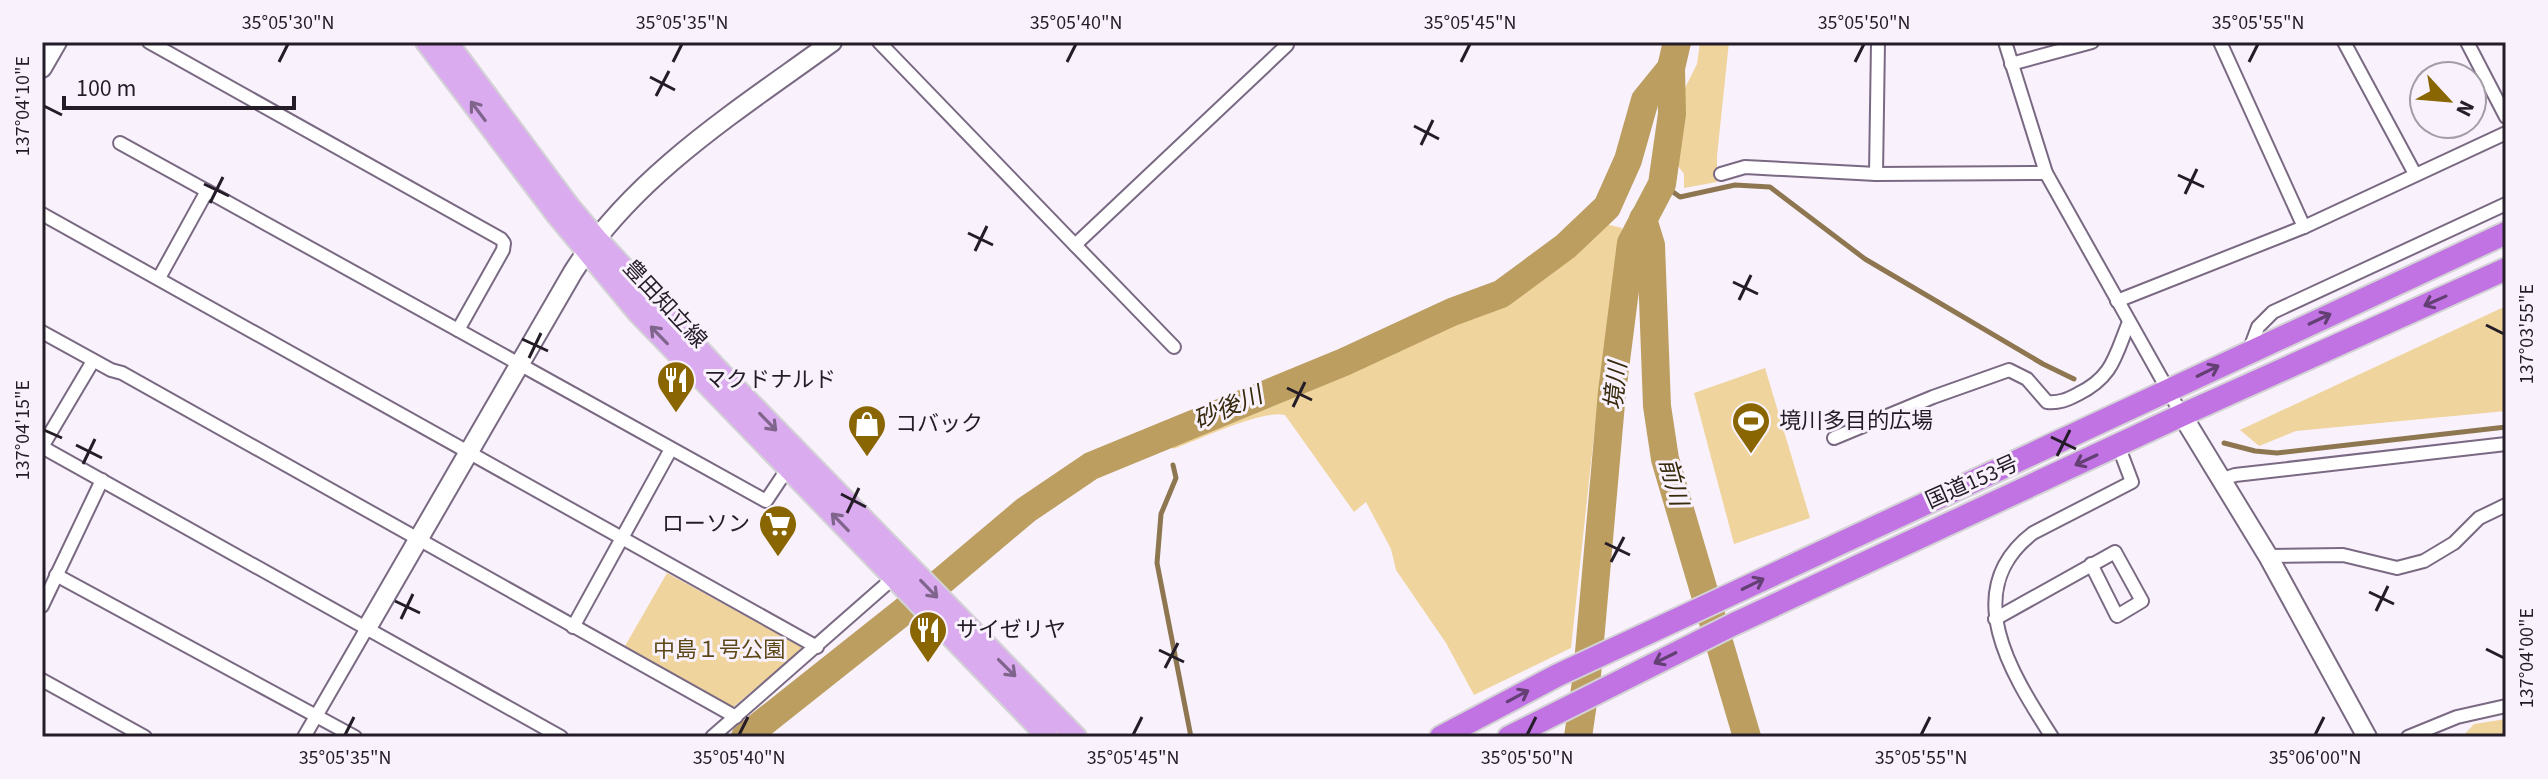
<svg xmlns="http://www.w3.org/2000/svg" width="2548" height="779" viewBox="0 0 2548 779" font-family="'Source Sans 3','Noto Sans JP',sans-serif">
<rect width="100%" height="100%" fill="#f9f2fd"/>
<g fill="#efd49d">
<path d="M1700 42H1729L1717 156V182L1684 188V174L1676 163 1685 88 1697 64Z"/>
<path d="M1606 224 1622 228 1598 398 1571 648 1474 695 1446 643 1396 570 1391 549 1366 502 1354 512 1285 415C1263 409 1198 440 1173 449L1171 442 1529 287Z"/>
<path d="M2506 306V411L2296 431 2259 446 2240 430Z"/>
<path d="M1765 368 1810 518 1734 544 1694 393Z"/>
<path d="M667 573 804 648 732 708 625 646Z"/>
<path d="M2506 719V737H2462L2474 724Z"/>
</g>
<g fill="none" stroke-linecap="round" stroke-linejoin="round">
<g stroke="#8e7750" stroke-width="5">
<path d="M1662 184 1680 197 1735 185 1770 187 1865 259 2043 364 2074 379"/>
<path d="M2224 443 2255 451 2277 453 2506 427"/>
<path d="M1173 465 1176 478 1161 514 1157 563 1191 737"/>
</g>
<g stroke="#bc9e61" stroke-width="28">
<path d="M1643 219 1651 245 1657 406 1665 459 1747 737"/>
<path d="M745 737 943 580 1026 510 1091 466 1344 362 1452 312 1501 294 1566 246 1607 207 1628 160 1645 100 1671 68"/>
<path d="M1578 737 1587 675 1612 392 1631 243 1662 184 1672 114 1671 68 1677 42"/>
</g>
<defs>
<g id="street">
<path d="M149 42 501 239 504 243 503 250 458 330 766 501 788 468"/>
<path d="M879 42 1075 245 1287 45V42"/>
<path d="M2005 42 2046 173 2182 415"/>
<path d="M2220 42 2304 227"/>
<path d="M2344 42 2415 174"/>
<path d="M2467 42 2506 117"/>
<path d="M2011 64 2092 42"/>
<path d="M120 143 207 191"/>
<path d="M1721 174 1745 167 1876 174 2046 173"/>
<path d="M1876 174 1878 42"/>
<path d="M42 214 817 647"/>
<path d="M1075 245 1174 347"/>
<path d="M159 278 207 191 458 330"/>
<path d="M2117 301 2304 227 2506 133"/>
<path d="M42 332 111 370 122 373 736 717"/>
<path d="M2249 351 2258 327 2273 312 2506 204"/>
<path d="M1834 438 1933 397 2009 370 2027 379 2047 402C2059 403 2067 400 2078 394 2113 377 2115 356 2129 322"/>
<path d="M42 447 561 737"/>
<path d="M42 447 93 361"/>
<path d="M2220 480 2235 475 2506 444"/>
<path d="M2268 556 2343 555 2397 568 2424 561 2454 543 2479 518 2506 505"/>
<path d="M56 575 355 737"/>
<path d="M42 606 102 480"/>
<path d="M1995 619 2115 552 2142 601 2117 616 2091 564"/>
<path d="M573 627 671 449"/>
<path d="M42 680 145 737"/>
<path d="M304 737 367 628"/>
<path d="M712 737 899 573"/>
<path d="M2052 737C2013 676 1957 591 2033 533L2132 482 2118 445"/>
<path d="M2408 737 2457 717 2506 706"/>
</g>
<g id="secondary">
<path d="M42 68 57 42"/>
<path d="M2182 415 2268 556 2367 737"/>
<path d="M367 628 573 272C635 174 740 109 832 42"/>
</g>
<g id="primary">
<path d="M426 42 556 214 639 314 1048 737"/>
<path d="M447 42 569 206 597 239 721 373 1076 737"/>
</g>
<g id="highway">
<path d="M1441 737 1558 675 2506 233"/>
<path d="M1509 737 1734 624 2182 415 2506 269"/>
</g>
</defs>
<use href="#street" stroke="#7a6982" stroke-width="16"/>
<use href="#secondary" stroke="#7a6982" stroke-width="22"/>
<use href="#primary" stroke="#d3d2d4" stroke-width="24"/>
<use href="#highway" stroke="#d3d2d4" stroke-width="26"/>
<use href="#street" stroke="#fff" stroke-width="12"/>
<use href="#secondary" stroke="#fff" stroke-width="18"/>
<use href="#primary" stroke="#daabef" stroke-width="20"/>
<use href="#highway" stroke="#c173e4" stroke-width="22"/>
</g>
<defs><path id="oneway-shaft" d="M-6 0H5M1.5-3L5.5 0L1.5 3" fill="none" stroke-width="1.6" stroke-linecap="round" stroke-linejoin="round" transform="scale(2)"/></defs>
<g stroke="#7f648c">
<use href="#oneway-shaft" transform="translate(478 111) rotate(-127)"/>
<use href="#oneway-shaft" transform="translate(659 335) rotate(-134)"/>
<use href="#oneway-shaft" transform="translate(768 422) rotate(46)"/>
<use href="#oneway-shaft" transform="translate(840 522) rotate(-134)"/>
<use href="#oneway-shaft" transform="translate(929 589) rotate(46)"/>
<use href="#oneway-shaft" transform="translate(1007 668) rotate(45)"/>
</g>
<g stroke="#633f73">
<use href="#oneway-shaft" transform="translate(2435 301) rotate(156)"/>
<use href="#oneway-shaft" transform="translate(2320 319) rotate(-25)"/>
<use href="#oneway-shaft" transform="translate(2208 371) rotate(-26)"/>
<use href="#oneway-shaft" transform="translate(2086 460) rotate(155)"/>
<use href="#oneway-shaft" transform="translate(1753 584) rotate(-26)"/>
<use href="#oneway-shaft" transform="translate(1665 658) rotate(154)"/>
<use href="#oneway-shaft" transform="translate(1518 696) rotate(-28)"/>
</g>
<path fill="none" stroke="#241d28" stroke-width="3" d="M279 62 288 44M673 62 682 44M1067 62 1076 44M1461 62 1470 44M1855 62 1864 44M2249 62 2258 44M650 77 675 90M656 96 669 71M44 106 62 115M1414 126 1439 139M1421 145 1433 120M2178 175 2204 187M204 184 229 196M2185 194 2197 169M210 203 223 177M968 233 993 245M975 251 987 226M1733 282 1758 294M1739 300 1751 275M2486 325 2504 334M522 339 548 351M529 358 541 333M1287 388 1312 400M1293 407 1305 382M44 430 62 438M2051 437 2076 449M76 445 102 458M2057 456 2070 430M83 464 95 439M841 494 866 507M847 513 859 488M1605 543 1630 555M1611 562 1624 537M2369 592 2394 604M395 601 420 613M2376 611 2388 586M401 619 413 594M2486 649 2504 658M1159 650 1184 662M1165 668 1178 643M345 735 354 717M739 735 748 717M1133 735 1142 717M1527 735 1536 717M1921 735 1930 717M2315 735 2324 717"/>
<defs>
<symbol id="restaurant-pin" viewBox="-11 -11 22 30"><path d="M0 17L-7.5 6A9.5 9.5 0 1 1 7.5 6Z" fill="#896602" stroke="#f9f2fd"/><path d="M-5-6h1v4h1v-4h1v4h1v-4h1v5L-1.5 .5V6h-2V.5L-5-1ZM5-6V6H3V1.5H1.5Q1.5-4 5-6Z" fill="#fff"/></symbol>
<symbol id="stadium-pin" viewBox="-11 -11 22 30"><path d="M0 17L-7.5 6A9.5 9.5 0 1 1 7.5 6Z" fill="#896602" stroke="#f9f2fd"/><path d="M0-5a6.5 5 0 1 0 0 10a6.5 5 0 1 0 0-10ZM-3.5-1.8h7v3.6h-7Z" fill="#fff"/></symbol>
<symbol id="shop-pin" viewBox="-11 -11 22 30"><path d="M0 17L-7.5 6A9.5 9.5 0 1 1 7.5 6Z" fill="#896602" stroke="#f9f2fd"/><path d="M-5-2.5h2.3a2.7 3.5 0 0 1 5.4 0H5L5.5 6h-11ZM-1.5-2.5h3a1.5 2.3 0 0 0-3 0Z" fill="#fff"/></symbol>
<symbol id="supermarket-pin" viewBox="-11 -11 22 30"><path d="M0 17L-7.5 6A9.5 9.5 0 1 1 7.5 6Z" fill="#896602" stroke="#f9f2fd"/><path d="M-6-5.5h2.5l.6 2H6L4.5 2H-2.5L-4.4-4H-6ZM-1.5 3.2a1.3 1.3 0 1 0 .1 0ZM3 3.2a1.3 1.3 0 1 0 .1 0Z" fill="#fff"/></symbol>
</defs>
<g fill-rule="evenodd">
<use href="#restaurant-pin" x="654" y="358" width="44" height="60"/>
<use href="#stadium-pin" x="1729" y="399" width="44" height="60"/>
<use href="#shop-pin" x="845" y="402" width="44" height="60"/>
<use href="#supermarket-pin" x="756" y="502" width="44" height="60"/>
<use href="#restaurant-pin" x="906" y="608" width="44" height="60"/>
</g>
<g text-anchor="middle" dominant-baseline="central" stroke-width="6" stroke-linejoin="round" paint-order="stroke">
<g font-size="22" fill="#241d28" stroke="#f9f2fd">
<text transform="translate(665 304) rotate(47)">豊田知立線</text>
<text transform="translate(1972 482) rotate(-24)">国道153号</text>
</g>
<g font-size="22" fill="#241d28" stroke="#f9f2fd" text-anchor="start">
<text x="704" y="380">マクドナルド</text>
<text x="1779" y="421">境川多目的広場</text>
<text x="895" y="424">コバック</text>
<text x="750" y="524" text-anchor="end">ローソン</text>
<text x="956" y="630">サイゼリヤ</text>
</g>
<g font-size="22" fill="#5d4818" stroke="#f9f2fd">
<text x="719" y="650">中島１号公園</text>
</g>
<g font-size="24" font-style="italic" fill="#372a0d" stroke="#f9f2fd">
<text transform="translate(1616 386) rotate(-84)">境川</text>
<text transform="translate(1228 408) rotate(-23)">砂後川</text>
<text transform="translate(1673 482) rotate(75)">前川</text>
</g>
</g>
<rect width="2548" height="779" fill="none" stroke="#f9f2fd" stroke-width="88"/>
<g transform="translate(2448 100) rotate(116)"><circle r="38" fill="#f9f2fd" stroke="#a49da8" stroke-width="2"/>
<path d="M0-6L14 30L0 20L-14 30Z" fill="#896602"/>
<text y="-12" font-size="22" font-weight="bold" text-anchor="middle" fill="#241d28">N</text>
</g>
<path d="M64 96v12h230v-12" fill="none" stroke="#241d28" stroke-width="4"/>
<text x="76" y="96" font-size="24" fill="#241d28" stroke="#f9f2fd" stroke-width="6" paint-order="stroke">100 m</text>
<rect x="44" y="44" width="2460" height="691" fill="none" stroke="#241d28" stroke-width="3"/>
<g font-size="20" text-anchor="middle" fill="#241d28">
<text x="288" y="29">35°05'30"N</text>
<text x="682" y="29">35°05'35"N</text>
<text x="1076" y="29">35°05'40"N</text>
<text x="1470" y="29">35°05'45"N</text>
<text x="1864" y="29">35°05'50"N</text>
<text x="2258" y="29">35°05'55"N</text>
<text transform="translate(22 106) rotate(-90)" y="7">137°04'10"E</text>
<text transform="translate(2526 334) rotate(-90)" y="7">137°03'55"E</text>
<text transform="translate(22 430) rotate(-90)" y="7">137°04'15"E</text>
<text transform="translate(2526 658) rotate(-90)" y="7">137°04'00"E</text>
<text x="345" y="764">35°05'35"N</text>
<text x="739" y="764">35°05'40"N</text>
<text x="1133" y="764">35°05'45"N</text>
<text x="1527" y="764">35°05'50"N</text>
<text x="1921" y="764">35°05'55"N</text>
<text x="2315" y="764">35°06'00"N</text>
</g>
</svg>
